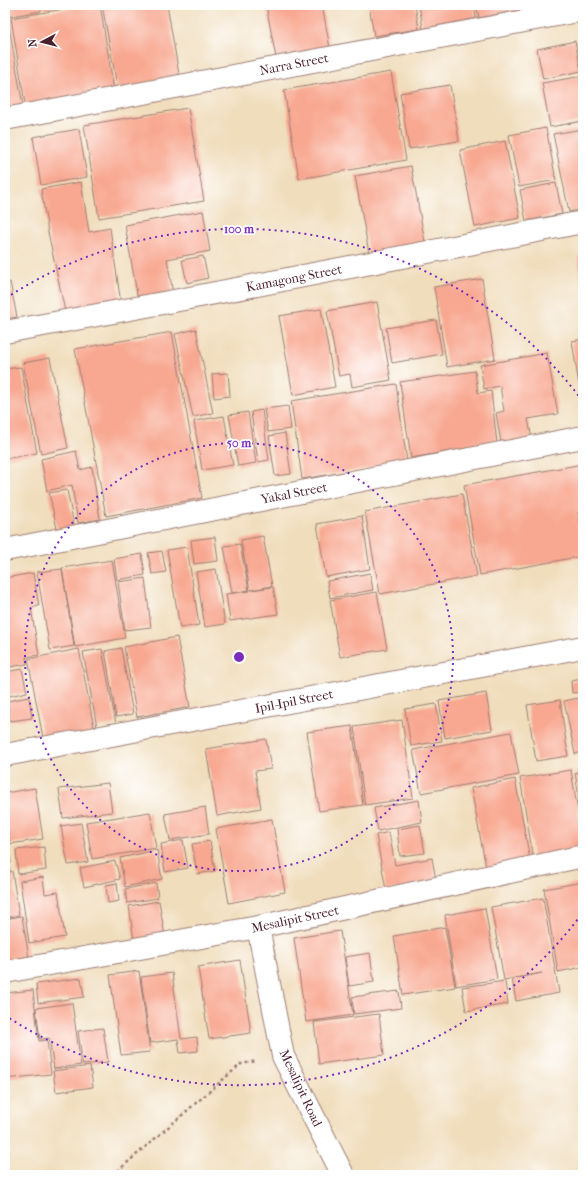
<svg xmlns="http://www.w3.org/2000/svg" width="588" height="1180" viewBox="0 0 588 1180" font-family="'IM FELL French Canon',serif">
<rect width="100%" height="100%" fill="#fff"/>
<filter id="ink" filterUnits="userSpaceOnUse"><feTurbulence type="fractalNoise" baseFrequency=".025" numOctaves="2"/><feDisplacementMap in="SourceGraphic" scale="8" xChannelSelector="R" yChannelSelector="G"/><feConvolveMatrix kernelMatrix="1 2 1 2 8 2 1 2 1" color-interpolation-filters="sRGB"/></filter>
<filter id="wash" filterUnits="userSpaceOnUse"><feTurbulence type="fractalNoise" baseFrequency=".012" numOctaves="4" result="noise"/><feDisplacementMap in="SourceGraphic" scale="16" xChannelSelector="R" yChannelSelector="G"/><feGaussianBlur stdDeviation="0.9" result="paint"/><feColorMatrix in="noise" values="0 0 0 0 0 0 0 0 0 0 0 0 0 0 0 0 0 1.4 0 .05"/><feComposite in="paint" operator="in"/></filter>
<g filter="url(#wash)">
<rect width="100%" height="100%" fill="#f0ddbc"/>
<g id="blocks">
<g fill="#f8a790">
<path d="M5 5H40L41 11 6 17Z"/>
<path d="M43 5H64V6L44 9Z"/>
<path d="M88 5H100L115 96 26 110 11 18Z"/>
<path d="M102 5H167L180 80 118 91Z"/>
<path d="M266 5H322L330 48 276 58Z"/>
<path d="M369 5H415L419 29 374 36Z"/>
<path d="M419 5H474L477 23 424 34Z"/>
<path d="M476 5H521L522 14 480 22Z"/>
<path d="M524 5H557L525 11Z"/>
<path d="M8 21 24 111 5 115V22Z"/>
<path d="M575 41 581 71 543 79 537 49Z"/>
<path d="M391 72 406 160 299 179 284 90Z"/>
<path d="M583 76V121L550 127 542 83Z"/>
<path d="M450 85 459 141 409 149 400 93Z"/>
<path d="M188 108 204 201 99 218 84 125Z"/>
<path d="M546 128 556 180 519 187 509 135Z"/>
<path d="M79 129 87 177 41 185 33 137Z"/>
<path d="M583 129V209L569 212 553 134Z"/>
<path d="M505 141 520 218 475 227 460 150Z"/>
<path d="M411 166 425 242 369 253 355 176Z"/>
<path d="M81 182 89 232 110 228 121 304 66 316 48 232 41 189Z"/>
<path d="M556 183 562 214 526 221 520 190Z"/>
<path d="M203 211 210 251 167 259 173 294 138 300 125 225Z"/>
<path d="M203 256 208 278 187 283 182 260Z"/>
<path d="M578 256H583V289H582Z"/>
<path d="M482 279 495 359 447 367 434 287Z"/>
<path d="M10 282 17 317 5 319V283Z"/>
<path d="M377 302 391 380 352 387 350 374 339 376 327 311Z"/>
<path d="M321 309 335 387 293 395 279 316Z"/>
<path d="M436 320 442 354 392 363 386 328Z"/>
<path d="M196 329 213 413 193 417 175 334Z"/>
<path d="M172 332 202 498 106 516 75 349Z"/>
<path d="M583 339V385H579L572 341Z"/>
<path d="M547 353 558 414 528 419 533 444 502 449 496 413 504 411 500 386 484 389 480 365Z"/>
<path d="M50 358 68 448 41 454 23 363Z"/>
<path d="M21 367 37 453 5 459V369Z"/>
<path d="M475 371 478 393 491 391 497 443 411 458 400 382Z"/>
<path d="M228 373 230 396 214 398 212 374Z"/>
<path d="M396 384 407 462 302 479 291 401Z"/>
<path d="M288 406 291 429 268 432 264 409Z"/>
<path d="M262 410 269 460 258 462 251 412Z"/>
<path d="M248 412 256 463 238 466 229 415Z"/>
<path d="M224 416 233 465 202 470 194 421Z"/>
<path d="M285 433 291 474 275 476 269 436Z"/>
<path d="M76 451 80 470 92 467 100 519 78 523 72 485 47 491 41 459Z"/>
<path d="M583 464V511L578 512 583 539V556L480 575 464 485Z"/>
<path d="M67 490 75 530 58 533 49 493Z"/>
<path d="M462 494 477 576 380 594 365 512Z"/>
<path d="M362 516 370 569 326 577 317 524Z"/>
<path d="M263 536 272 586 251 590 273 587 278 614 230 621 226 594 250 591 241 540Z"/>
<path d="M215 537 218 561 194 564 191 540Z"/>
<path d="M240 544 249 590 232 593 224 546Z"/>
<path d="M187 547 199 625 180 628 167 550Z"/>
<path d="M162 551 166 572 152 574 148 553Z"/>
<path d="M142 554 145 575 117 580 114 559Z"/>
<path d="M112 560 125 638 75 647 62 568Z"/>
<path d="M62 569 74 646 50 650 37 572Z"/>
<path d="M216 569 225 624 205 627 196 572Z"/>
<path d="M33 573 39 606 31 608 39 655 26 657 27 664 5 668V578Z"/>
<path d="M370 573 373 590 330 598 327 581Z"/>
<path d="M145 578 151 627 125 630 118 582Z"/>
<path d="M377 592 387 649 340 657 330 600Z"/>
<path d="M177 637 190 707 137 717 124 647Z"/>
<path d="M121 648 133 714 116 717 105 651Z"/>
<path d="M79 649 95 733 44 743 28 659Z"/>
<path d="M102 649 116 724 97 727 83 652Z"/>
<path d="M22 669 27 692 5 697V672Z"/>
<path d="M583 679V692L572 693 571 681Z"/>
<path d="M486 693 492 730 445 738 439 701Z"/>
<path d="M29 697 32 718 10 721 7 701Z"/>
<path d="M583 697V752L575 754 564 701Z"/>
<path d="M560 700 568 756 536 761 527 705Z"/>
<path d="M436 704 442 741 411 746 405 709Z"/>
<path d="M402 720 413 798 365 805 354 727Z"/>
<path d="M352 726 363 805 319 811 307 732Z"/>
<path d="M511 732 519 775 421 793 413 750Z"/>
<path d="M266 739 271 769 255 771 261 808 217 816 206 749Z"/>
<path d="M571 770 583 841V855L534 862 520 778Z"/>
<path d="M583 771V803L580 804 575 773Z"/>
<path d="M515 779 530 860 486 868 471 788Z"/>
<path d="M108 783 112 812 63 818 59 789Z"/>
<path d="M35 788 43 839 10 844 5 813V793Z"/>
<path d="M419 800 422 822 378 831 374 808Z"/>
<path d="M205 807 209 834 170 840 165 814Z"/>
<path d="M150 812 156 848 92 859 86 822Z"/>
<path d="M272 819 285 892 229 903 216 829Z"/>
<path d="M81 823 88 862 68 865 61 826Z"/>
<path d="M420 825 425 853 400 856 397 829Z"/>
<path d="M5 828 11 863 5 864Z"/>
<path d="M389 832 395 865 432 858 437 885 386 890 376 835Z"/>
<path d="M183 840 188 868 165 872 161 844Z"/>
<path d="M210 841 215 871 197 874 192 844Z"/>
<path d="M44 847 46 870 18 874 16 850Z"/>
<path d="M157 850 162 879 125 887 120 858Z"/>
<path d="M115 861 120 879 84 887 80 868Z"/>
<path d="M12 871 19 915 5 918V872Z"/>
<path d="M43 877 45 894 58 892 65 937 29 943 20 881Z"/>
<path d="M583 882V967L558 972 544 889Z"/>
<path d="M117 883 119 901 108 903 106 885Z"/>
<path d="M156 883 158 898 127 903 125 889Z"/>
<path d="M543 898 559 993 516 1001 512 979 542 973 504 980 491 907Z"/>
<path d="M159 901 165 936 134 941 129 906Z"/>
<path d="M485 908 497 979 456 986 445 915Z"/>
<path d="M22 916 30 964 5 968V919Z"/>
<path d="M445 927 455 987 403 995 394 936Z"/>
<path d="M340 931 353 1015 306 1022 294 938Z"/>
<path d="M370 953 374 982 349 986 345 957Z"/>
<path d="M240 960 251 1033 209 1039 198 967Z"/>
<path d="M139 971 150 1052 121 1055 110 975Z"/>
<path d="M172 973 181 1039 197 1037 198 1051 180 1053 178 1039 150 1043 141 977Z"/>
<path d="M81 978 84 997 38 1003 36 984Z"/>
<path d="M505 981 508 1004 466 1011 462 987Z"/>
<path d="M33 990 39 1041 47 1040 51 1074 5 1079V993Z"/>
<path d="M399 991 401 1008 354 1014 352 997Z"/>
<path d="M72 1003 81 1065 54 1069 49 1038 40 1039 36 1008Z"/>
<path d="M379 1014 384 1055 319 1064 314 1022Z"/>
<path d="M103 1028 108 1062 83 1065 78 1031Z"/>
<path d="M90 1066 93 1087 56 1092 53 1071Z"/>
</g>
</g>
</g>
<g filter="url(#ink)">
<use href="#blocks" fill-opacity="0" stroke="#9d7e74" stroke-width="1"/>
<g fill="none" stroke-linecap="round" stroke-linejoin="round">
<defs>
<g id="street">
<path d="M5 119 583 10"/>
<path d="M5 332 179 300 583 222"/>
<path d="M5 550 583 437"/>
<path d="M5 755 583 647"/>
<path d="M258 927 283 1056 343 1175"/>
<path d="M5 972 258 927 583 856"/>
</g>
</defs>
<use href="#street" stroke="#9d7e74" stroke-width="24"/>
<path stroke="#9d7e74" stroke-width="2.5" stroke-dasharray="3 3" stroke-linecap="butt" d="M113 1175 241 1064 257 1061"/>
<use href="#street" stroke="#fff" stroke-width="22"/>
</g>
</g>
<g fill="none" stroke="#7b2cbf" stroke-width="2" stroke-dasharray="2 4">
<circle cx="239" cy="657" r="214"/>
<path d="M581 915A428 428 0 0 1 6 1016M6 298A428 428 0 0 1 581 399"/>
</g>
<g text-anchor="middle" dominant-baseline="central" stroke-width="3.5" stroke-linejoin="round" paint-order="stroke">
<g font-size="13" fill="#4a1f2b" stroke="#fff">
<text transform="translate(294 64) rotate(-11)">Narra Street</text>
<text transform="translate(294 278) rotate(-11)">Kamagong Street</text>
<text transform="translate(294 493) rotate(-11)">Yakal Street</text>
<text transform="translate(294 701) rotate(-11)">Ipil-Ipil Street</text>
<text transform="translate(295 919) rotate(-12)">Mesalipit Street</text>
<text transform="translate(301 1088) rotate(65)">Mesalipit Road</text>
</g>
</g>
<circle cx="239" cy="657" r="6" fill="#7b2cbf" stroke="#fff" stroke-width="2"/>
<g font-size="12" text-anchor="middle" font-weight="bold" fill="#7b2cbf" stroke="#fff" stroke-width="3.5" stroke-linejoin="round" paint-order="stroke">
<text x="239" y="233">100 m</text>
<text x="239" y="447">50 m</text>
</g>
<rect width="588" height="1180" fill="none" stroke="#fff" stroke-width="20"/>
<g transform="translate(42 42) rotate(263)" stroke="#ffffff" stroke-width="3" paint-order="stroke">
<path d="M0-3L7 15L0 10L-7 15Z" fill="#4a1f2b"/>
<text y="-6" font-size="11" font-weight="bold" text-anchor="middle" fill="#4a1f2b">N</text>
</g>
</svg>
